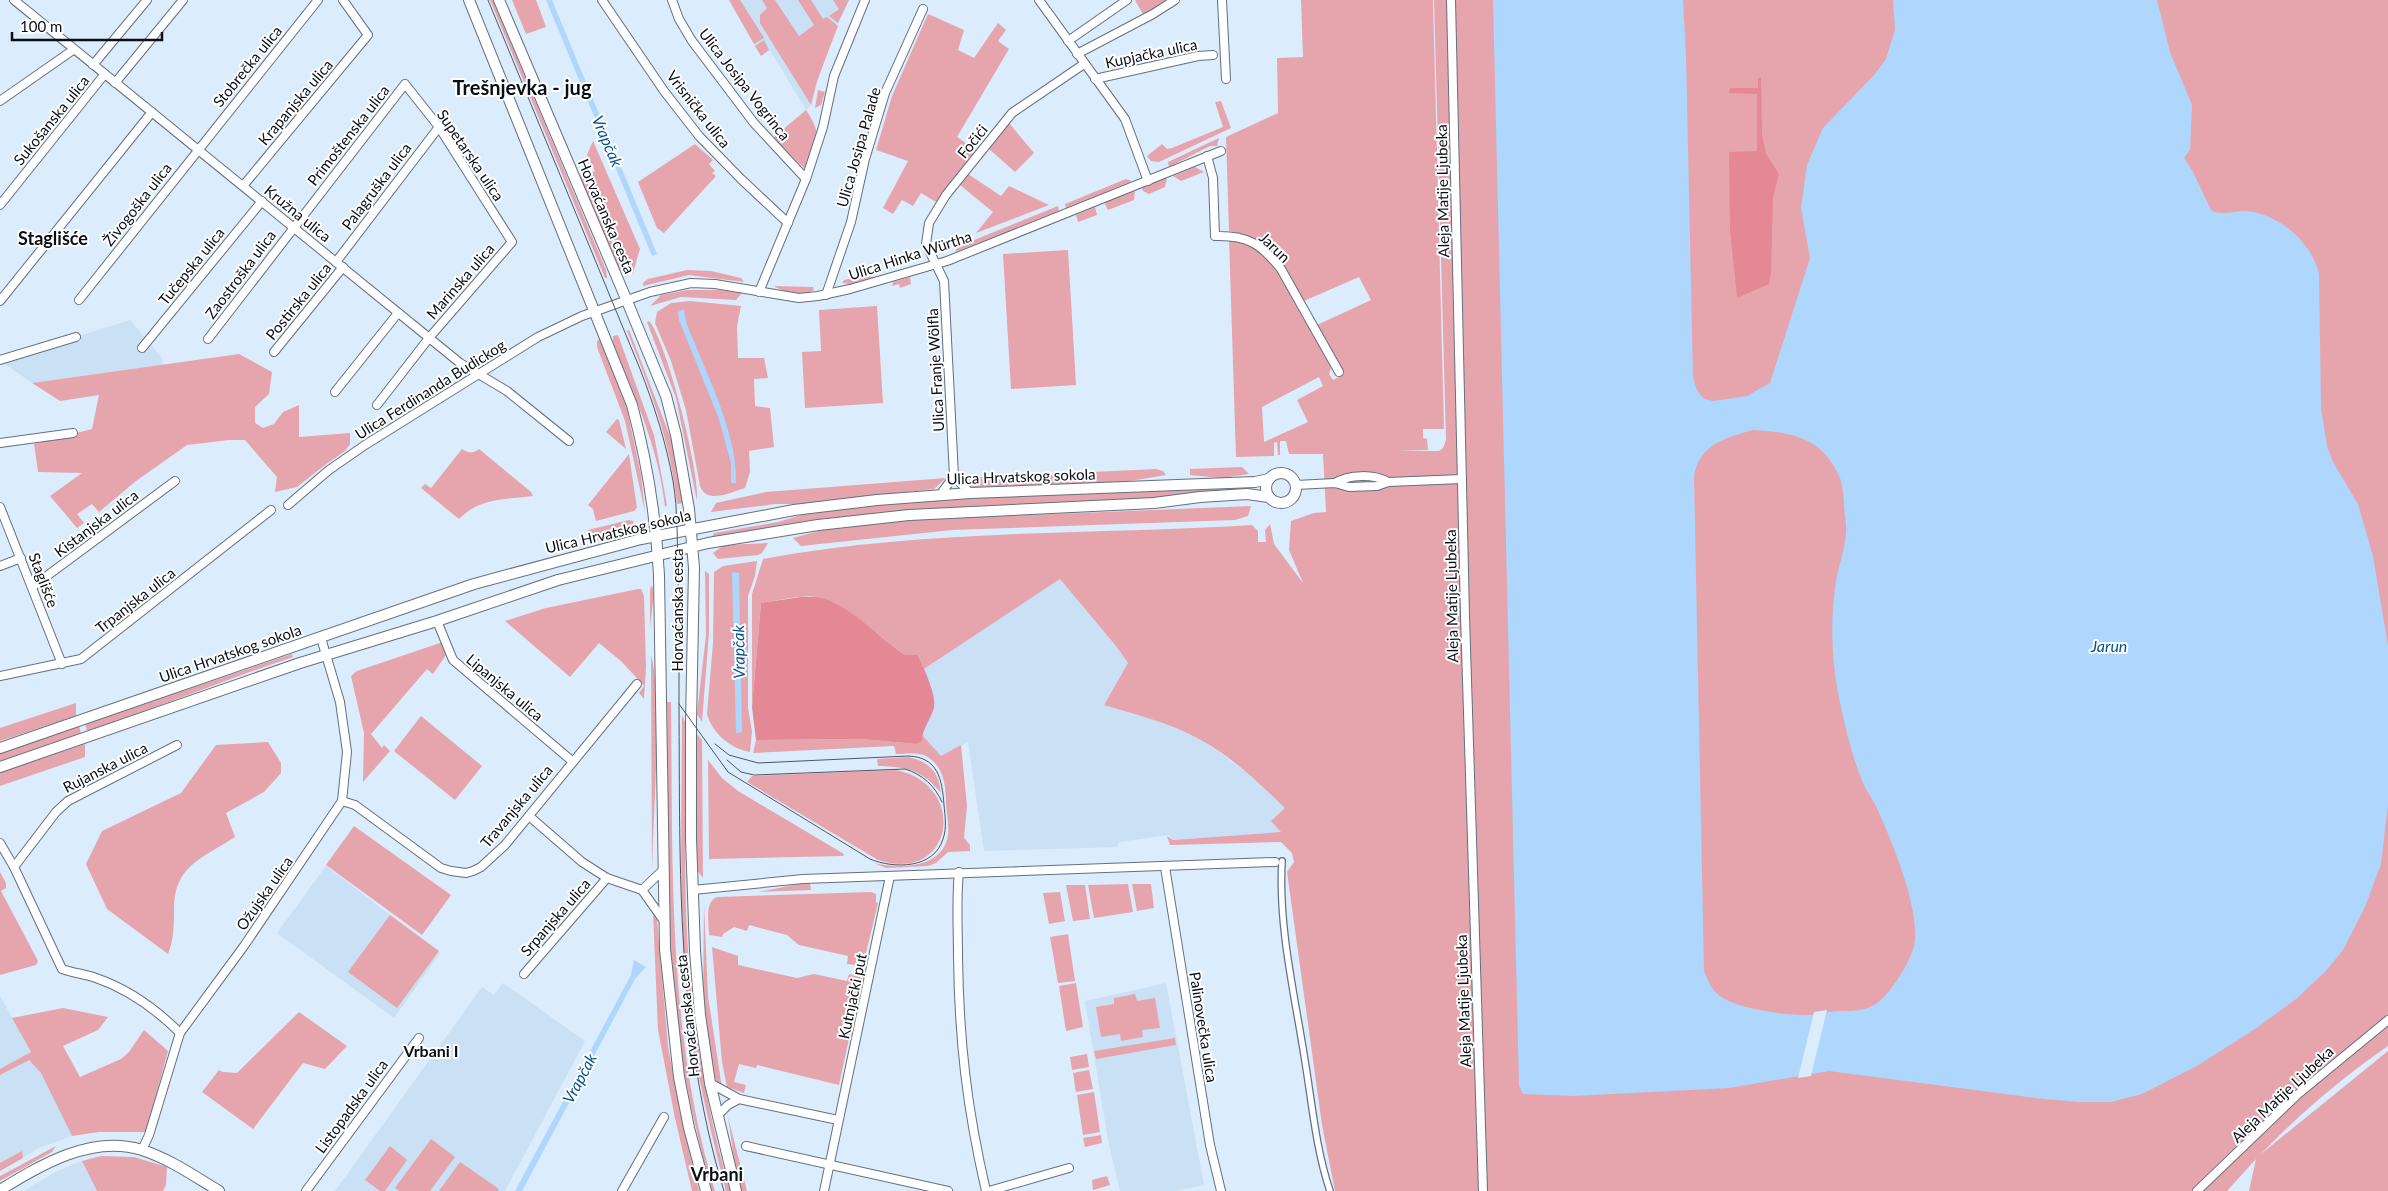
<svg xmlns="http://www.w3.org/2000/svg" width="2388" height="1191" viewBox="0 0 2388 1191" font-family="Lato,sans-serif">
<rect width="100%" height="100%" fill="#dbecfd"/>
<g fill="#cae0f5">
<path d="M729 0H848L828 46 811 105 806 110 770 50 761 56Z"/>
<path d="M130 320 162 358 163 365 32 383 4 363 81 341 79 336Z"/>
<path d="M1060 579 1116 646 1128 663 1104 705 1162 722 1192 735 1212 747 1250 775 1285 808 1282 832 1173 840 1169 835 1119 842 1117 847 984 851 968 742 941 756 922 735 935 706 924 669Z"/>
<path d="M326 866 440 953 394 1018 277 933Z"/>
<path d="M503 983 585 1041 505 1191H335L482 987 494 995Z"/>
<path d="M1166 983 1204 1185 1174 1191H1120L1108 1140 1085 1001Z"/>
<path d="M0 996 31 1052 26 1054 28 1059 41 1073 72 1136 39 1148 0 1171Z"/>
<path d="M82 1161 97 1191H24L57 1171Z"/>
</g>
<g fill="#e6a5ac" fill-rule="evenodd">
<path d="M490 0H493L606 270 607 278H605Z"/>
<path d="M512 0H536L546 27 526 34Z"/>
<path d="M729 0H740L764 38 754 44Z"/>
<path d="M762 0H775L799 36 814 25 798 0H811L823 19 827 17 838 26 817 81 811 105 760 23V15L767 8Z"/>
<path d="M833 0H849L838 23 829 16 839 9Z"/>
<path d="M1135 0H1169L1144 16Z"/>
<path d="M1301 0H1433L1444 429H1423V438L1427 439 1428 450 1396 451H1439L1443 448 1446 440 1434 0H2388V1046C2342 1078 2300 1113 2261 1154L2388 1051V1191H2249L2256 1159 2227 1191H1335L1322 1125 1287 872 1294 862 1292 853 1281 842 1170 845 1167 836 1173 840 1281 832 1271 821 1285 808C1257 781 1227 752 1191 735 1164 721 1133 714 1104 705L1128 663 1116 646 1060 579 924 669 918 655H906L902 653C880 637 841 599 815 597 798 595 778 601 761 603L752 707V594L763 559C924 529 1089 535 1252 525L1258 531V542H1266L1265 530 1270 524 1274 544 1303 583 1289 550 1291 521 1314 513 1326 512 1323 454H1289L1286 441H1280V455H1278L1277 442 1274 443V456L1236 457 1229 238C1282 251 1303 315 1327 359L1331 368 1329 374 1333 380 1344 374 1317 325 1371 300 1359 277 1304 301C1285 271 1267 238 1229 231L1226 137 1278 113 1277 58 1303 57ZM1319 377 1323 386 1297 400 1308 422 1264 442 1262 407Z"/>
<path d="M928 14 964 30 958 50 974 58 998 23 1006 30 998 41 1009 49 957 137 976 150 936 202 921 193 913 206 902 200 893 214 883 208 908 161 876 150 892 96Z"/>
<path d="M764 40 769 50 761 56 755 46Z"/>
<path d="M818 90 825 92 821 105 815 108Z"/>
<path d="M1221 101 1231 128 1159 162 1151 161 1147 156 1162 144 1167 149 1172 148 1223 127 1215 102Z"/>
<path d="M806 110C824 137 816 140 806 170L773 138Z"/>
<path d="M1009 123 1034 153 1015 172 988 148Z"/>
<path d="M1219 138 1217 146H1210L1169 167 1168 162Z"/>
<path d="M593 141 640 249 633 273C622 266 595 191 589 174L595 171 587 155Z"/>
<path d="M695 144 713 160 709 164 715 171 712 173 716 176 664 233 657 228 638 182Z"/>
<path d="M1195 167 1204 172 1181 181 1173 176Z"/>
<path d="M582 169 622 266 619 273 580 178Z"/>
<path d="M968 174 1001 196 1009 186 1049 205 976 233 993 212 960 185Z"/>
<path d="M1167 178 1165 187 1149 194 1143 191 1142 188Z"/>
<path d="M1126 179 1132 181 1066 209 1065 204Z"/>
<path d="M1135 191 1134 200 1108 210 1105 204 1106 202Z"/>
<path d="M1058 206 1059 211 955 252 957 247Z"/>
<path d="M1095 207 1097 215 1078 222 1076 215Z"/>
<path d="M1068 250 1076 385 1011 389 1003 254Z"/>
<path d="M687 270 711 271 741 278 744 282 689 275 643 286V283L648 279Z"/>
<path d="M862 276 875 277 850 284 842 283 844 280Z"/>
<path d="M910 277 911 284 900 288 899 284 892 286 893 282Z"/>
<path d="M774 286 813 287 814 290C805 296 783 293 774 286Z"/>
<path d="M688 290H719L742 293 736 300 681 297 650 306 661 295Z"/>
<path d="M690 301 741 306 737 326 738 358H764L768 378 754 379 755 406 770 408 774 447 749 451 750 472 745 488C731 492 707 505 700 486L686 410 671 361 655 323 657 312 671 303Z"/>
<path d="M877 306 883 403 805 408 802 352 821 351 819 310Z"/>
<path d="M649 321C666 339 701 476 697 501L676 398 647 322Z"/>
<path d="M629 330 673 444 684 503 677 504C671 443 650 388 627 331Z"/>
<path d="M618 335 654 435 667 505 665 507C659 449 635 397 613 343V336Z"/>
<path d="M600 339 627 409 641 475 645 512 625 421 597 347V341Z"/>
<path d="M239 354 272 372 269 394 255 407V423L263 428 274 424 283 412 299 405V437L350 433V444L345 451 325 465 297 487 275 492 277 477 245 440H229L187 445 136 481 99 512 92 504 77 514 84 523 77 528 50 496 82 473 38 472 34 444 92 429 99 395 60 401 32 383Z"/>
<path d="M617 419 619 420 626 449 606 432Z"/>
<path d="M462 449C468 453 473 454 479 449L531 492 533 496C504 500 481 497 459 519L421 488 425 484 431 488Z"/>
<path d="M629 454 637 508 634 511 596 521 593 509 588 505Z"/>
<path d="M1242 467 1249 474 1221 478 1190 475V469Z"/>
<path d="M1156 469 1163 471 1166 475 1124 482 974 487 966 485 961 478Z"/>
<path d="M946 478 934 489 798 504H775L711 512 716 503 766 492Z"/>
<path d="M1249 487V490L1195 493 1163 498 916 509 812 520 712 537 714 533 778 522 801 515 904 502 954 498Z"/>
<path d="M1251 506 1248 516 1235 520 952 530 801 546 793 538 826 529 909 520Z"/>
<path d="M629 520 633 521 637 531 634 534 592 541 588 530Z"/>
<path d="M768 543 762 553 758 555 718 559 713 553 724 545Z"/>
<path d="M757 561 755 576 748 596V708L752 731 750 752C731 749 712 733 707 714L713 643 714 572 723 566Z"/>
<path d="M705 571 709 574V633L702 722 697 714 706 635Z"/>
<path d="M652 585 654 595 650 627V589Z"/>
<path d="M638 589H641L644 596 646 667 644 699 639 693 644 686 622 662 599 643 570 677 505 621 546 608Z"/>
<path d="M443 642 446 655 433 674 427 669 371 734 382 748 384 745 390 751 363 782 364 733 351 676 357 671Z"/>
<path d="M292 654 293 657C224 680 157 708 87 731L85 724Z"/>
<path d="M651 655C656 674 656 693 656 713 658 766 653 818 652 872Z"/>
<path d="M667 702H671C673 866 667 1033 715 1191H712C695 1129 681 1066 674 1002 663 903 669 802 667 702Z"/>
<path d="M76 703V716L0 741V728Z"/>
<path d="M682 715 685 722C686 814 682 907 692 998 699 1064 712 1128 730 1191H726C713 1140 700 1089 692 1036 677 930 682 821 682 715Z"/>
<path d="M421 716 482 766 455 800 394 751Z"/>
<path d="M79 726 81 733 0 761V753Z"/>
<path d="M696 733 702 740 703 878 697 870Z"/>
<path d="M922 735 941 756 961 745 967 806 964 838 970 845V851L948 852 936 863 928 866 886 868 874 863C899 869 943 869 948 835 949 825 947 814 946 804 946 786 944 766 926 756 918 752 905 754 896 754L894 746 753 753 756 740 861 739 916 744Z"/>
<path d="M268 742 281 763V773L264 792 226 813 235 837C203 858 174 865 174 909 174 925 174 939 168 954L107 909 86 864 102 831 181 793 216 745Z"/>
<path d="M85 744V757L0 786V772Z"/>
<path d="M909 757C929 762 938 771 941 792 936 789 933 783 927 779 912 767 897 767 878 766L877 759Z"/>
<path d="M708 760 722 778 738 791 844 854 843 856 709 859Z"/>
<path d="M896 770C968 784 955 885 878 860L747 782 752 776Z"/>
<path d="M354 826 451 895 422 935 326 865Z"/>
<path d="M0 872 6 883V888L1 891 38 961 36 965 0 975Z"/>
<path d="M799 884 810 883 811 890 758 892Z"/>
<path d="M1128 884 1133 912 1094 918 1088 885Z"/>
<path d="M1132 884H1151L1154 908 1137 911Z"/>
<path d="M1066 885H1085L1090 919 1073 921Z"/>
<path d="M871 892 876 894V902L878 903 863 966 847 964 848 956 799 945 787 935 749 925 747 931 734 927 723 934 722 937 709 935C709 923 704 902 717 897Z"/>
<path d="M1060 892 1065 921 1049 924 1043 893Z"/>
<path d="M704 904 708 996 722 1088 713 1075 703 1003Z"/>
<path d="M653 912 657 920 668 1046 680 1112 699 1191H692L675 1118 658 1030Z"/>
<path d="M390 915 439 951 397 1008 348 972Z"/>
<path d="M1068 934 1075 981 1058 983 1050 937Z"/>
<path d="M712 947 738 956V965L797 978 814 974 847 981 849 974 862 978 839 1085 757 1065 756 1068 739 1064 734 1082 746 1085 744 1093 727 1087 722 1062Z"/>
<path d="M1076 983 1083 1027 1066 1031 1059 986Z"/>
<path d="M1135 994 1137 1001 1155 998 1160 1028 1142 1030 1143 1037 1121 1041 1120 1034 1101 1037 1096 1007 1114 1004V998Z"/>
<path d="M63 1008 108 1017 98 1030 63 1046 80 1077 121 1059 129 1052 144 1030 168 1051 146 1132H99L72 1136 41 1073 29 1060 0 1075V1069L31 1052 12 1018Z"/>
<path d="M299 1012 347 1046 325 1069 303 1063 253 1129 202 1092 219 1070 223 1072 237 1073Z"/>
<path d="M1175 1038 1176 1045 1096 1059 1094 1051Z"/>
<path d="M1087 1054 1089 1067 1072 1070 1070 1057Z"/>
<path d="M1089 1070 1093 1089 1076 1092 1073 1073Z"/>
<path d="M1094 1092 1100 1132 1083 1135 1077 1095Z"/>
<path d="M728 1117 747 1191H741L734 1158Z"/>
<path d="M1101 1135 1102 1143 1085 1147 1083 1138Z"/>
<path d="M431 1139 455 1157 430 1191H399L395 1188Z"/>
<path d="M56 1146 52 1152 0 1181V1176L4 1174Z"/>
<path d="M390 1146 407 1160 385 1191H380L365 1180Z"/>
<path d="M22 1151 23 1158 0 1171V1163Z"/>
<path d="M101 1156 134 1157 167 1167 166 1185 163 1191H97L82 1161Z"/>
<path d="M460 1162 499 1189 498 1191H439Z"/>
<path d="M1107 1176 1110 1185 1093 1190 1092 1180Z"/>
</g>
<g fill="#e38894">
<path d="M1758 78H1761L1762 135 1766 154 1779 174 1773 197 1771 272 1769 284 1739 297 1737 296 1730 230 1729 152 1757 151V94L1729 93 1730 88H1758Z"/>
<path d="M801 597C810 597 819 596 828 600 853 610 880 637 902 653L906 655H918C923 667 937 695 934 708 931 719 922 729 922 741L916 744 861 739 756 740 752 707 761 603Z"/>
</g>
<g fill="#afd6fc" fill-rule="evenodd">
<path d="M546 0H552L657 254 652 256Z"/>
<path d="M1493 0H1683L1686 56 1693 378 1697 390 1704 399 1713 401 1747 396 1770 383 1810 258 1801 208 1807 165 1823 128 1875 74 1886 59 1895 30 1893 0H2157L2170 52 2192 105 2190 150 2184 158 2193 172 2211 210C2219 216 2235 211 2245 211 2278 213 2312 242 2319 274L2321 408 2327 446 2333 462 2358 504 2373 556 2388 646V804L2381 864 2365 907 2343 950 2326 971 2296 999 2258 1027 2197 1066 2142 1094 2111 1102H2078L2035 1098 1829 1071 1729 1088 1573 1096 1523 1094 1519 1086ZM1753 430C1792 432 1823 438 1840 478 1843 486 1843 495 1844 503 1844 513 1847 524 1846 533 1845 551 1837 569 1835 588 1830 627 1832 668 1841 707 1846 731 1854 763 1864 785 1869 795 1876 804 1880 815 1894 847 1921 912 1914 946 1910 962 1889 997 1874 1005 1862 1012 1849 1011 1836 1011 1828 1012 1819 1014 1811 1015 1789 1016 1737 1009 1720 996 1711 990 1708 980 1704 971L1694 477C1699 444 1725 438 1753 430Z"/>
<path d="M684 309 686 322C704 369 738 433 736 483H731V463L719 419 679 320 678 312Z"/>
<path d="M732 572 739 573 742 732 736 733Z"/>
<path d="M634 960 646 967 635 979 522 1191H515L631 975Z"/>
</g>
<path fill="#dbecfd" d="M1827 1010 1811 1076 1798 1078 1814 1012Z"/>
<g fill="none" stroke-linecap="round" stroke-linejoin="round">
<defs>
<path id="pedestrian" d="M1282 861C1278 927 1295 996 1305 1061 1312 1103 1316 1150 1330 1191"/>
<g id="minor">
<path d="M14 0 460 363 507 391 569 441"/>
<path d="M602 0 664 91 699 136 741 179 788 223"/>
<path d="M672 0 679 19 692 41 754 123 806 179"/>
<path d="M1039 0 1125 119 1148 181"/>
<path d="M1222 0 1226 79"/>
<path d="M1451 0 1465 616 1483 1191"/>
<path d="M1068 41 1127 0"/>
<path d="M1077 54 1153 14 1175 0"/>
<path d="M93 65 147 0"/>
<path d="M1095 79 1198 56 1213 55"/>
<path d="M115 83 183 0"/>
<path d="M0 101 73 50"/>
<path d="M1207 156 1213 178 1215 236C1248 235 1261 244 1281 269L1339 372"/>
<path d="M243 186 368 35 343 0"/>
<path d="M0 205 104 75"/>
<path d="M336 262 439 127"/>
<path d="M759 292 806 179 823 127 834 76 865 0"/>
<path d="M826 295 851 222 865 159 885 93 923 9"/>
<path d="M79 300 318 0"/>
<path d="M0 301 152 112"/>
<path d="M208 339 405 84 439 127 512 242 429 338 377 405"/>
<path d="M142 348 262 201"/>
<path d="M274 352 343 267"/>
<path d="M0 360 76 337"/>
<path d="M335 392 398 313"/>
<path d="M0 443 73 433"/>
<path d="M1335 483C1349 474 1374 474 1388 482"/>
<path d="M1296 485 1335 483 1349 487 1377 486 1388 482 1462 479"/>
<path d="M970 493 954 476 944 281 926 244 929 223 946 195 1012 113 1084 64"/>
<path d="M940 495 954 476"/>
<path d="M288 505 329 470 365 445 538 337 582 316 650 292 691 283 715 284 799 298 818 296 850 289 947 261 1221 151"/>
<path d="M0 507 62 664"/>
<path d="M0 566 21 558"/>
<path d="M32 587 175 481"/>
<path d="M437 621 453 660 572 761"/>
<path d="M0 676 81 659 271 510"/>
<path d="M177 745 68 801 56 812 14 867 62 969C73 973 85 974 96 978 128 989 156 1009 180 1033"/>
<path d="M342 801 355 805 441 868 451 871 466 873 473 871 481 867 505 845 637 684"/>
<path d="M0 843 14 867"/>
<path d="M1165 867 1210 1145 1221 1191"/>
<path d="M959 872C956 900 958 928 958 956 959 1040 967 1109 986 1191"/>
<path d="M607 878 642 890 664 921"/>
<path d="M642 890 663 870"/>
<path d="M693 890 803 879 1275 862"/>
<path d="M524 974 607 878 582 862 529 816"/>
<path d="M710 1083 739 1099 838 1120"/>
<path d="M717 1116 728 1105 739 1099"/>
<path d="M746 1146 948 1191"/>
<path d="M142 1150 149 1135 180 1033 244 946 342 801 347 752 340 702 321 638"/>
<path d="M306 1191 419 1038"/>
<path d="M622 1191 664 1117"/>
<path d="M824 1191 890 876"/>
<path d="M989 1191 1069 1168"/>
<path d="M2197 1191 2297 1095 2388 1020"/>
</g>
<g id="tertiary">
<path d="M469 0 632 405C647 461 656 517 659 575L665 949 679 1077 689 1128 706 1191"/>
<path d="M499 0 627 301 666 396 676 435 689 509 694 568 691 723V839L695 951 700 1015 710 1083 736 1191"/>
<circle cx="1281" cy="488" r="15"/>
<path d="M0 748 474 584 641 539 794 510 877 500 970 493 1255 482 1269 479"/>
<path d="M0 767 300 663 437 621 558 580 708 543 818 525 909 515 1154 503 1200 497 1247 494 1269 497"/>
<path d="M0 1190C41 1165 92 1134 142 1150 170 1159 194 1176 219 1191"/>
</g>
</defs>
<use href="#pedestrian" stroke="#62707f" stroke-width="8"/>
<use href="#minor" stroke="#62707f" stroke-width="10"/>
<use href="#tertiary" stroke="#62707f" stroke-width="12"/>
<use href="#pedestrian" stroke="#fff" stroke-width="5.5"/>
<use href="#minor" stroke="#fff" stroke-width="8"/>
<use href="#tertiary" stroke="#fff" stroke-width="10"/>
<g stroke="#4e5760" stroke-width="1">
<path d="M488 0 640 369C654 405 666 442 673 481 678 511 677 542 678 572 679 617 679 662 679 706 680 869 676 1034 724 1191"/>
<path d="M679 704 728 772 870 859C894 869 934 869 943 839 947 828 945 816 944 805 942 779 938 757 908 756L758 763 729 755 715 744"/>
<path d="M727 760 741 772 754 775 905 769C922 774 935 786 942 802"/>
</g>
</g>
<g text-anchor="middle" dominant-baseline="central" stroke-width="4" stroke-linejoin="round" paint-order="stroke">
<g font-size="15" fill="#080e13" stroke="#fff">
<text transform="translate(1151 53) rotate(-12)">Kupjačka ulica</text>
<text transform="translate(247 66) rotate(-51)">Stobrečka ulica</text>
<text transform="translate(745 84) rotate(52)">Ulica Josipa Vogrinca</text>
<text transform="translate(295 102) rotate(-50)">Krapanjska ulica</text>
<text transform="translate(699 109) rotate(52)">Vrisnička ulica</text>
<text transform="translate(51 120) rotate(-51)">Sukošanska ulica</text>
<text transform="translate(348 135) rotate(-52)">Primoštenska ulica</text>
<text transform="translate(972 141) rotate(-51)">Fočići</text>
<text transform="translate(858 147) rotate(-74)">Ulica Josipa Palade</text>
<text transform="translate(471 155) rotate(56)">Supetarska ulica</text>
<text transform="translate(376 186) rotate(-53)">Palagruška ulica</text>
<text transform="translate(1442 191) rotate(-91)">Aleja Matije Ljubeka</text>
<text transform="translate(137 204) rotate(-52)">Živogoška ulica</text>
<text transform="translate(298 213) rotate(39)">Kružna ulica</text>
<text transform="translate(607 216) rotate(67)">Horvaćanska cesta</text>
<text transform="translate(1275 247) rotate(44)">Jarun</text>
<text transform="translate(910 255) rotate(-18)">Ulica Hinka Würtha</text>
<text transform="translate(191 266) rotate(-51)">Tučepska ulica</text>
<text transform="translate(240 274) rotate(-53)">Zaostroška ulica</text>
<text transform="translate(460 281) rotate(-49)">Marinska ulica</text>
<text transform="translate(298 301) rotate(-51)">Postirska ulica</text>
<text transform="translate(935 370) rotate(-93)">Ulica Franje Wölfla</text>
<text transform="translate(430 389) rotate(-32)">Ulica Ferdinanda Budickog</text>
<text transform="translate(1021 476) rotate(-2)">Ulica Hrvatskog sokola</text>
<text transform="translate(96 523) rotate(-37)">Kistanjska ulica</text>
<text transform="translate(618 531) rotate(-13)">Ulica Hrvatskog sokola</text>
<text transform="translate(44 580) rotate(69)">Staglišće</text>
<text transform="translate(1451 596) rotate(-91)">Aleja Matije Ljubeka</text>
<text transform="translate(135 600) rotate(-38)">Trpanjska ulica</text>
<text transform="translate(677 610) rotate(-90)">Horvaćanska cesta</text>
<text transform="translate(230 653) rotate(-19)">Ulica Hrvatskog sokola</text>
<text transform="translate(505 687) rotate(40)">Lipanjska ulica</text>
<text transform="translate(105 767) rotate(-27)">Rujanska ulica</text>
<text transform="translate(516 806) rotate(-50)">Travanjska ulica</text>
<text transform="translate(264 893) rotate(-55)">Ožujska ulica</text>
<text transform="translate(555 917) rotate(-49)">Srpanjska ulica</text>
<text transform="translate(852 996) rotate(-78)">Kutnjački put</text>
<text transform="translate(1463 1001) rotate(-92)">Aleja Matije Ljubeka</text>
<text transform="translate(687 1016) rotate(-96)">Horvaćanska cesta</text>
<text transform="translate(1204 1027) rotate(81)">Palinovečka ulica</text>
<text transform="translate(2282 1094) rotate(-43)">Aleja Matije Ljubeka</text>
<text transform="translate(351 1106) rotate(-54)">Listopadska ulica</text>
</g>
<g font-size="16" font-style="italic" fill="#05528a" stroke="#fff">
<text transform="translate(608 141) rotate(67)">Vrapčak</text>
<text x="2109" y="645">Jarun</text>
<text transform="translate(738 652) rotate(-91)">Vrapčak</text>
<text transform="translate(579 1078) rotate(-62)">Vrapčak</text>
</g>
<g font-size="16" font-weight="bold" fill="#080e13" stroke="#fff">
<text x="431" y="1050">Vrbani I</text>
</g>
<g font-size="18" font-weight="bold" fill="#080e13" stroke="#fff">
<text x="53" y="238">Staglišće</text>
<text x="717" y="1174">Vrbani</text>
</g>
<g font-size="20" font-weight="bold" fill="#080e13" stroke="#fff">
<text x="522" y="87">Trešnjevka - jug</text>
</g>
</g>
<path d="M12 32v8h150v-8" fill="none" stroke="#080e13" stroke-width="2.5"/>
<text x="20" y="32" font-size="15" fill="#080e13" stroke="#ffffff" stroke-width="4" paint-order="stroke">100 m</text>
</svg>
